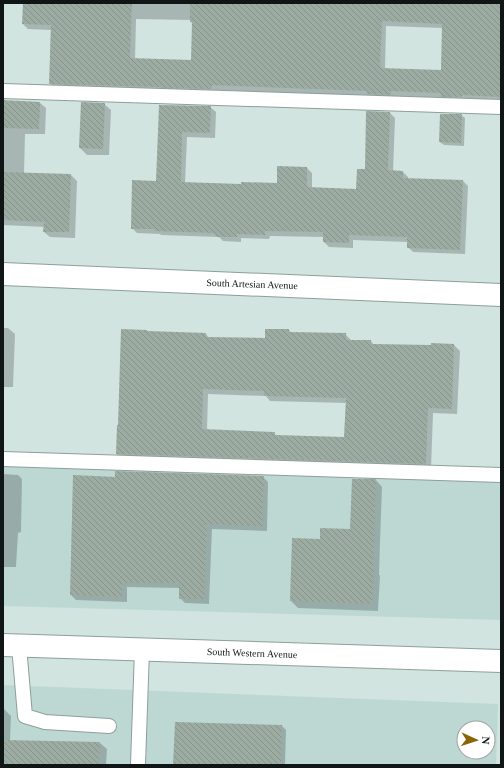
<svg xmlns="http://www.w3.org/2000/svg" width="504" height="768" viewBox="0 0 504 768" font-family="Georgia,serif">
<defs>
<pattern id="building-back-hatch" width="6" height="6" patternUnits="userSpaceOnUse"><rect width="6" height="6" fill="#9caca3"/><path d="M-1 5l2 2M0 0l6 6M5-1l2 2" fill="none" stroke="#85938b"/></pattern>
</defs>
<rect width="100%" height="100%" fill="#d1e4e0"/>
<g fill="#bdd8d2" fill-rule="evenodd">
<path d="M3 459 501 475V620L3 606Z"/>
<path d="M3 685 498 704 496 765H3ZM464 728H488V752H464Z"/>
</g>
<g fill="#0003" fill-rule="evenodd">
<path d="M24 3H501V101H447L444 98 396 96V100L373 99 370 96 216 90V94L55 88 50 83 51 30 28 29 23 24ZM136 19 191 20V22L193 24 192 62 135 60ZM386 26 443 28 442 71 385 69Z"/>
<path d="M3 101 40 103 46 108 45 134H25L24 174 71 175 77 181 75 238 50 237 44 232 45 227 3 225Z"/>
<path d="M104 104 111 110 109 155H87L80 148Z"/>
<path d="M160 106 210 107 216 112 215 138 187 137 185 183 242 185 278 184V167L307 168 312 173V188L357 190 390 113 395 118 393 172H403L408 177V179L463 181 468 186 465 254 413 252 408 247V242L353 240V248L329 247 324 242V237L270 236 269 239 241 238V242L223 241 219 237 161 235 160 234 137 233 132 228 157 182Z"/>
<path d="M461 115 465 118 464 146 444 145 440 142Z"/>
<path d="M3 328H8L15 334 13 387H3Z"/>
<path d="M289 330 291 333 345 334 351 340V341H371L374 345H454L460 351 457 414 433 413 431 469 123 459 117 454 148 332 206 334 209 338 266 339ZM208 394 266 396 270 401 347 403 345 438 277 436 274 433 207 430Z"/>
<path d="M3 474 18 475 22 479 21 532 18 533 16 567H3Z"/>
<path d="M263 477 268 482 267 531 212 529 209 604 185 603 180 598V588L127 587V602L76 600 71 595 116 478Z"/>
<path d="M376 480 382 487 380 542 379 575H380L378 611 298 608 291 601 321 540 351 530Z"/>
<path d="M3 709H4L11 716 10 741 100 743 107 749 106 765H3Z"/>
<path d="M282 726 286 730 285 765H174Z"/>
</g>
<g fill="url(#building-back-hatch)" fill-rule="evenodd">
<path d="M23 3H132L130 58 191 60 192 22H190V3H501L500 97 462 95V97H441V93L391 91V95L367 94V91L212 85V89L160 88V87L49 84 51 25 22 24ZM382 21 442 24 441 70 381 68V66H380Z"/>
<path d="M3 100 40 102 39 129 3 128Z"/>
<path d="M81 102 105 103 103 149 79 148Z"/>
<path d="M159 105 211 106 210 133 182 132 181 182 241 184V182L277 183V166L307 167V187L356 189 357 169H365L366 111 390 112 388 170 403 171V178L463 180 460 250 407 248V237L349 235V243L323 242V232L265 231V235L237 234V237H217L214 233 155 231V229H131L132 180 156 181Z"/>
<path d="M440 114H462L461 143 439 142Z"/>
<path d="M3 172 71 174 69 232H43L44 222 3 220Z"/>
<path d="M121 329 147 330V331L206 333V337L265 338V329H289V332L346 333V340H371V344L431 345V343L454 344 452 409 428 408 426 464 116 454 117 425H118ZM203 389 264 391V396L346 398 344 437 275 435V432L202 429Z"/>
<path d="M115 471 264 476 262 526 207 524 204 599H179V583H123L122 597 70 595 73 475 115 477Z"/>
<path d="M352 479H376L374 535 373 568H374L372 604 290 601 292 538 320 539V528L350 529Z"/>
<path d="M175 722 282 725 281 765H173Z"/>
<path d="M3 740 100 742 99 765H3Z"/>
</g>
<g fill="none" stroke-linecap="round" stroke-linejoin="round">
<defs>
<g id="lane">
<path d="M3 91 501 107"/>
<path d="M3 459 501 475"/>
<path d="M19 646 25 716 45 722 109 726"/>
<path d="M138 765 142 650"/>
</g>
<path id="street" d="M3 274 501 295"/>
<path id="secondary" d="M3 645 501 661"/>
</defs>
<use href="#lane" stroke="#8d9f9b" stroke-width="16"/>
<use href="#street" stroke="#8d9f9b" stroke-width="24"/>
<use href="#secondary" stroke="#8d9f9b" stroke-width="24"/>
<use href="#lane" stroke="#fff" stroke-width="14"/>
<use href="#street" stroke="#fff" stroke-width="22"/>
<use href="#secondary" stroke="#fff" stroke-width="22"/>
</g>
<g text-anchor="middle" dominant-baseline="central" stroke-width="4" stroke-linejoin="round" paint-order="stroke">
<g font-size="10" fill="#0f1615" stroke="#fff">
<text transform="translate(252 284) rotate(2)">South Artesian Avenue</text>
<text transform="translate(252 653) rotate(2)">South Western Avenue</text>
</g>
</g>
<rect width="504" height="768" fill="none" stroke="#0f1615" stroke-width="8"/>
<g transform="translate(476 740) rotate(93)"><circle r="19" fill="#ffffff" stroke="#9fa2a1"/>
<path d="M0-3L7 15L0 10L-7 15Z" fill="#8b6505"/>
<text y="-6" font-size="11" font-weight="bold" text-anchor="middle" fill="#0f1615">N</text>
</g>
</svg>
